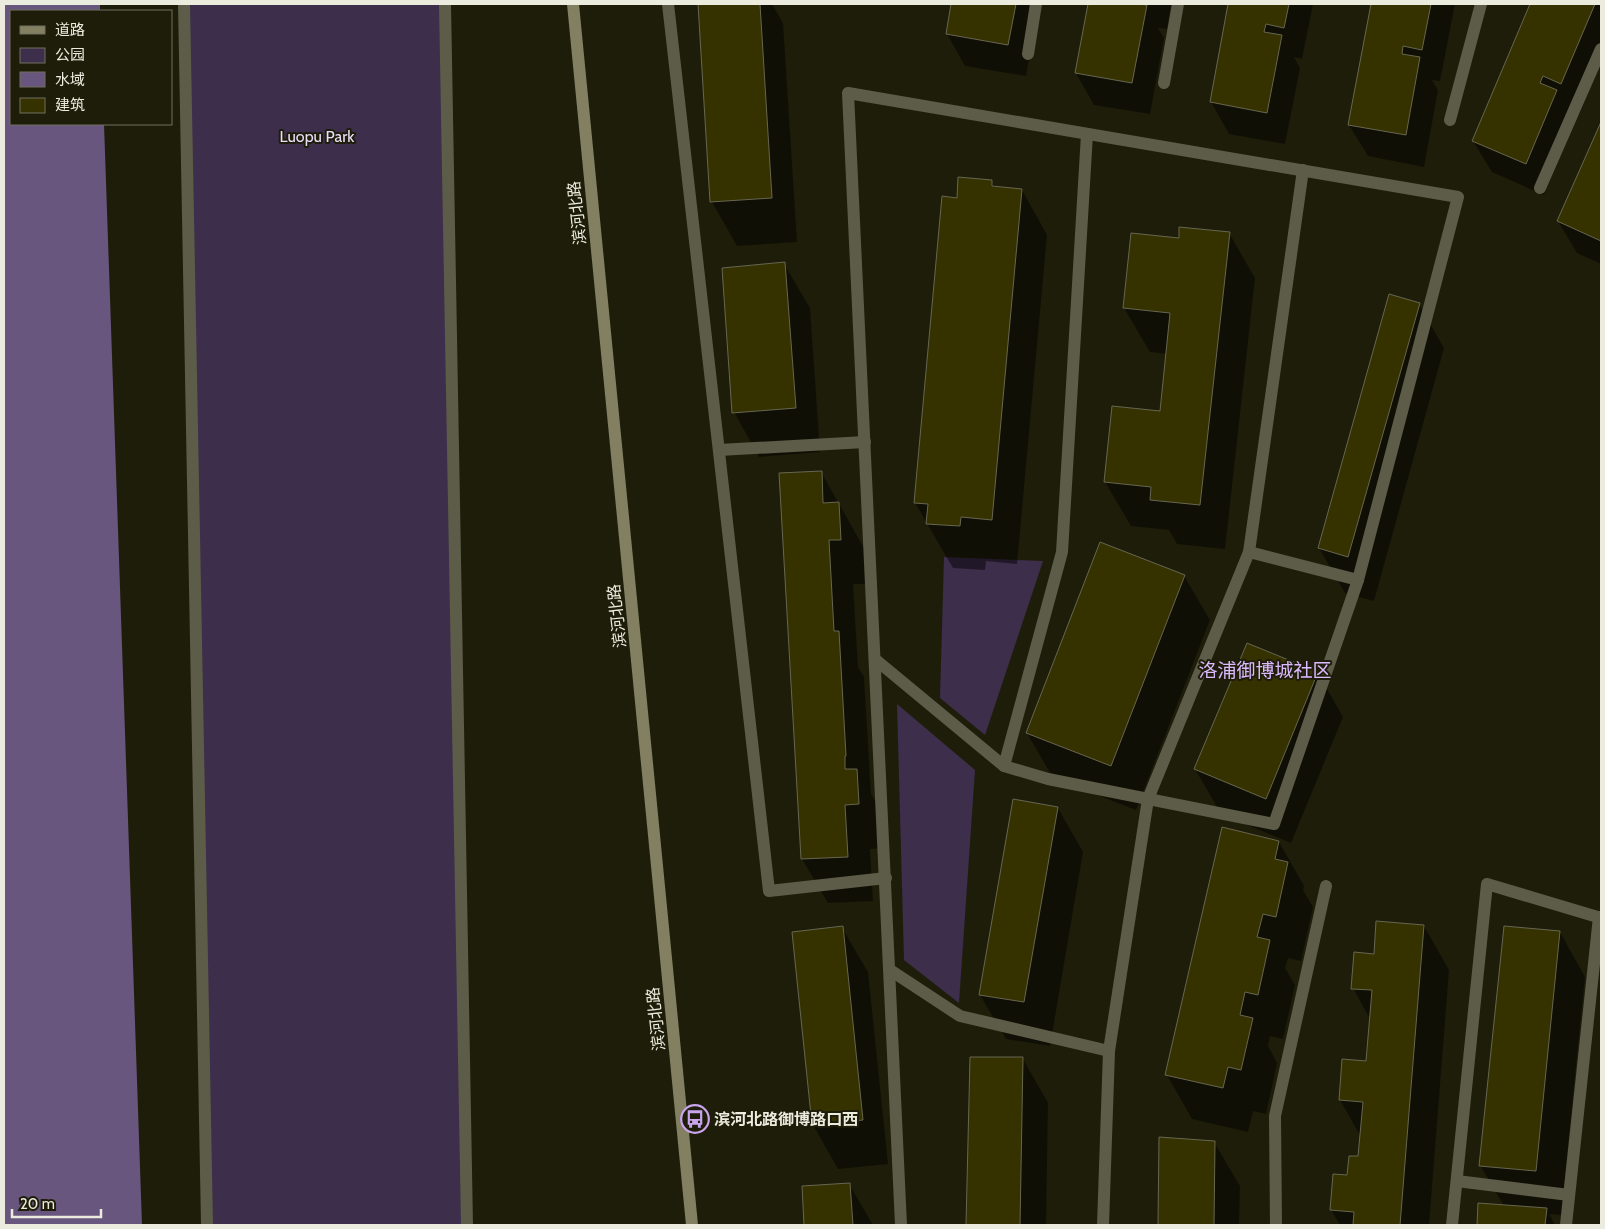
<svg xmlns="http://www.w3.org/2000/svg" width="1605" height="1229" viewBox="0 0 1605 1229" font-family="Cabin,'Noto Sans SC',sans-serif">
<rect width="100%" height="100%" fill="#1e1d0a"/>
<g fill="#3d2e4c">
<path d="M184 4H445L467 1225H207Z"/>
<path d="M944 557 1043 561 985 735 940 698Z"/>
<path d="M897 704 975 770 959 1003 904 960Z"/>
</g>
<path fill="#69567e" d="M4 4H100V11H11V124H104L142 1225H4Z"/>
<g fill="#0007">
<path d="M699 4H772L783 23 797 242 737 246 712 202Z"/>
<path d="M952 4H1039L1026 76 965 66 947 34Z"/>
<path d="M1089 4H1171L1167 29 1158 28 1164 38 1150 114 1094 105 1076 73Z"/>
<path d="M1230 4H1313L1302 59 1294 57 1300 68 1285 144 1229 134 1211 102Z"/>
<path d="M1372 4H1455L1440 81 1432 80 1438 90 1424 167 1368 156 1349 125Z"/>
<path d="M1532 4H1601V62L1579 115 1567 110 1574 123 1544 195 1492 172 1473 141Z"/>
<path d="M1601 125V264L1577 253 1558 221Z"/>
<path d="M992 182 995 188 1022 190 1047 235 1017 564 986 561 985 570 953 568 915 503 958 199Z"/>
<path d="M1229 233 1255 278 1225 549 1177 544 1169 530 1131 526 1105 482 1161 413 1167 354 1150 352 1124 308 1180 239Z"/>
<path d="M784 264 810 308 820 452 759 457 734 412Z"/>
<path d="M1419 304 1444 348 1374 601 1345 593 1319 548Z"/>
<path d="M821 472 864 548 866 584H853L858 667 864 677 871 794 882 814 884 848 870 849 873 901 828 903 802 859 780 475Z"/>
<path d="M1184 576 1210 620 1136 810 1053 778 1027 733Z"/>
<path d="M1318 673 1343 717 1291 843 1221 814 1195 769Z"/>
<path d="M1058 808 1083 852 1050 1046 1006 1039 980 995Z"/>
<path d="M1279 842 1304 886 1303 890 1313 907 1301 961 1288 958 1285 968 1295 985 1283 1039 1270 1036 1268 1046 1277 1063 1266 1114 1253 1111 1248 1132 1192 1119 1167 1075Z"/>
<path d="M1424 926 1449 970 1429 1225H1340L1331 1210 1359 1158 1361 1137 1340 1100 1367 1063 1370 1019 1353 988 1375 955Z"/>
<path d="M842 928 868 972 888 1164 838 1169 813 1125 793 933Z"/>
<path d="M1560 932 1585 977 1561 1215 1549 1214 1555 1225H1478L1479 1205 1504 1206 1480 1165Z"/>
<path d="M971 1058 1023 1059 1048 1103 1046 1225H967Z"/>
<path d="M1161 1138 1214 1142 1240 1186 1239 1225H1159Z"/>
<path d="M849 1184 873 1225H805L803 1187Z"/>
</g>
<g fill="#353200" stroke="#676651">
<path d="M698 4H760L772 198 710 202Z"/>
<path d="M951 4H1016L1008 45 946 34Z"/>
<path d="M1088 4H1138L1147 5 1132 83 1075 73Z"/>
<path d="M1228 4H1289L1284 28 1266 24 1264 32 1282 35 1267 113 1210 102Z"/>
<path d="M1371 4H1431L1422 50 1403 46 1402 54 1420 57 1406 135 1348 125Z"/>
<path d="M1530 4H1595L1561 84 1543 76 1540 83 1557 90 1526 164 1472 141Z"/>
<path d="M1601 122V241L1557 221Z"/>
<path d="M958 177 992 180V186L1022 189 992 520 961 517 960 526 926 524 928 504 914 503 942 196 957 198Z"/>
<path d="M1179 227 1230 232 1200 505 1150 500 1151 487 1104 482 1112 406 1160 411 1170 313 1123 308 1131 233 1179 238Z"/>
<path d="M785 262 796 408 732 413 722 268Z"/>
<path d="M1389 294 1420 303 1348 557 1318 548Z"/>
<path d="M822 471 823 503 839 502 841 540H829L834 631H839L846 756H845V769H857L859 804 845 805 848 857 801 859 779 473Z"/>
<path d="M1100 542 1185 575 1111 766 1026 733Z"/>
<path d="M1247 643 1318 672 1266 799 1194 769Z"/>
<path d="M1013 799 1058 807 1024 1002 979 995Z"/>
<path d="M1222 827 1279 841 1275 859 1288 862 1276 917 1263 914 1257 937 1270 940 1258 995 1245 992 1240 1015 1253 1018 1241 1070 1228 1067 1223 1088 1165 1075Z"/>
<path d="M1376 921 1424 925 1400 1225H1353L1354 1212 1330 1210 1333 1174 1347 1175 1349 1156H1358L1363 1102 1339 1100 1342 1059 1366 1061 1372 990 1351 989 1354 952 1374 954Z"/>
<path d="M843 926 863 1120 812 1125 792 932Z"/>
<path d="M1504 926 1560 931 1536 1171 1479 1166Z"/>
<path d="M970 1057H1023L1020 1225H966Z"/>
<path d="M1159 1137 1215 1141 1214 1225H1158Z"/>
<path d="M850 1183 853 1225H804L802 1186Z"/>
<path d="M1478 1203 1547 1208 1545 1225H1477Z"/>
</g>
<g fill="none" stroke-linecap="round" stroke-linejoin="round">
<g stroke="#5d5c48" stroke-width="12">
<path d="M668 4 769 891 886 878"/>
<path d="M1028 54 1036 4"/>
<path d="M1164 83 1178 4"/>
<path d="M1450 120 1481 4"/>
<path d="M1540 188 1601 49"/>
<path d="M719 450 865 442"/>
<path d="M1249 552 1358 580"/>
<path d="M876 660 1004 766 1048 779 1274 824 1358 580 1458 197 848 93 901 1225"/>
<path d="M1004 766 1062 552 1087 134"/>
<path d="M890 970 960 1016 1109 1051 1148 799 1249 552 1303 170"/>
<path d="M1457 1181 1569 1195"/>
<path d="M1103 1225 1109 1051"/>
<path d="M1276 1225 1275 1116 1326 886"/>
<path d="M1452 1225 1487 884 1601 918"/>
<path d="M1566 1225 1599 917"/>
</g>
<g stroke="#5d5c48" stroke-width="12">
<path d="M184 4 207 1225"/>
<path d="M445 4 467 1225"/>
</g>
<path stroke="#828061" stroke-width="12" d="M573 4 692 1225"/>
</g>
<defs>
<symbol id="bus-ring" viewBox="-11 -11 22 22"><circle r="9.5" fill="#1e1d0a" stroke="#c9a5ee" stroke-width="1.5"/><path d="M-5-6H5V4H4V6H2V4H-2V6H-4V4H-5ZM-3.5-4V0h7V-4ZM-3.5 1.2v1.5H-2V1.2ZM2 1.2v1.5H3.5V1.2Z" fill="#c9a5ee"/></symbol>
</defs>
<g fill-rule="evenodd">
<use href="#bus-ring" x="679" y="1103" width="32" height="32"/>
</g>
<g text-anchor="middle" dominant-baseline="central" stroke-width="4" stroke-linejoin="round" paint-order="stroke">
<g font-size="16" fill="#e9ddf8" stroke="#1e1d0a">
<text x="317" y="136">Luopu Park</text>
</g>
<g font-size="16" fill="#ebebde" stroke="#1e1d0a">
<text transform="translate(577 213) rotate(-96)">滨河北路</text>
<text transform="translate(617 616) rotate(-96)">滨河北路</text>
<text transform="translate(656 1019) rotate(-96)">滨河北路</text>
</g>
<g font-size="16" font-weight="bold" fill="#ebebde" stroke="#1e1d0a" text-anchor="start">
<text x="714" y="1119">滨河北路御博路口西</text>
</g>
<g font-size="19" fill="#dcbaff" stroke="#1e1d0a">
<text x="1265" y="670">洛浦御博城社区</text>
</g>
</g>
<rect width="1605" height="1229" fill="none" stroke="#ebebde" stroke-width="10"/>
<rect x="10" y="10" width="162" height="115" fill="#1e1d0a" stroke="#706f5f"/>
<rect x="20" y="26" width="25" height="8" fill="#828061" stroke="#706f5f"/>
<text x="55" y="35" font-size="15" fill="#ebebde">道路</text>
<rect x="20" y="48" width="25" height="15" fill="#3d2e4c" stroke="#706f5f"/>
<text x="55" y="60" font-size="15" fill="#ebebde">公园</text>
<rect x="20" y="72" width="25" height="15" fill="#69567e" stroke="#706f5f"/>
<text x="55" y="85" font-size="15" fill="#ebebde">水域</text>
<rect x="20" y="98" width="25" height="15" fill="#353200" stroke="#706f5f"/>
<text x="55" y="110" font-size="15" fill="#ebebde">建筑</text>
<path d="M12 1209v8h89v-8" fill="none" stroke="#ebebde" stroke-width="2.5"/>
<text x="20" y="1209" font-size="15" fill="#ebebde" stroke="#1e1d0a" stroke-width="4" paint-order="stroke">20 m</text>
</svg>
